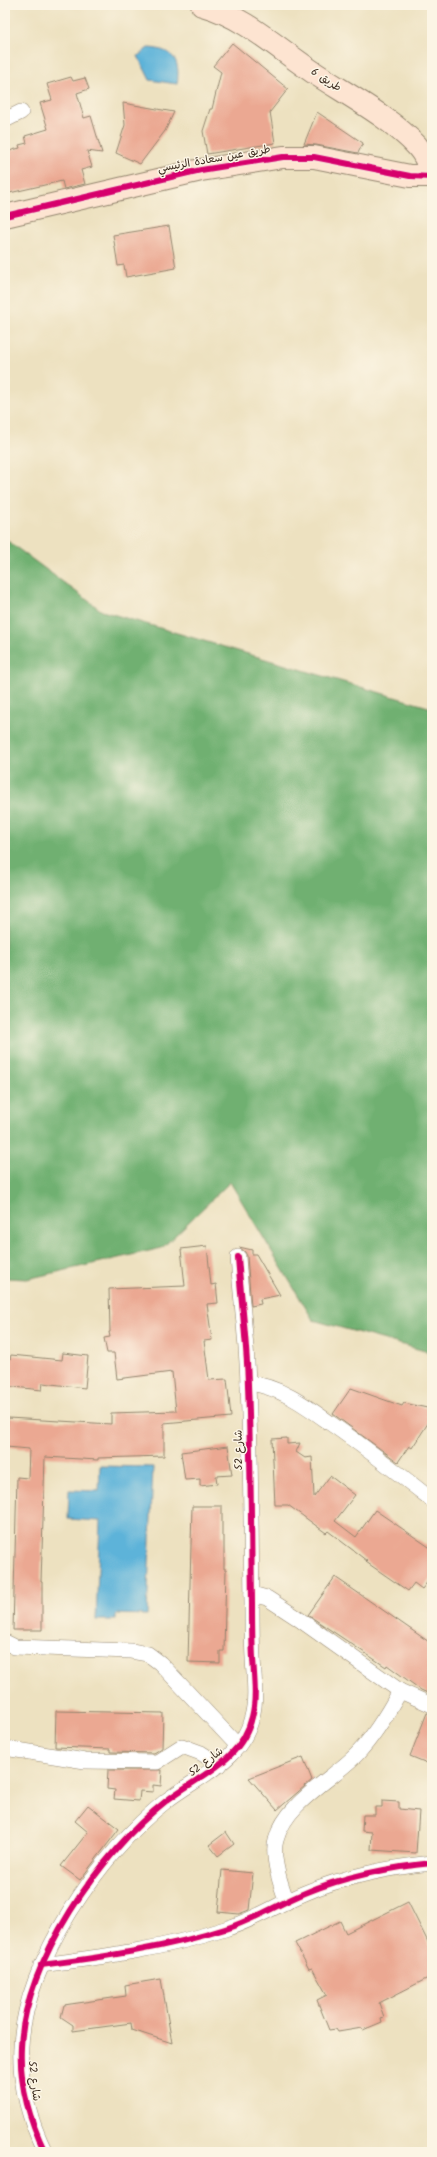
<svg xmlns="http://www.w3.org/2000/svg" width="437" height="2157" viewBox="0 0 437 2157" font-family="Kalam,'Playpen Sans Arabic',sans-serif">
<rect width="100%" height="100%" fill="#fcf5e5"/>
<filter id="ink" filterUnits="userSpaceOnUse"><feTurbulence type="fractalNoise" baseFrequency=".025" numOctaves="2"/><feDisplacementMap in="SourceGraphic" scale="8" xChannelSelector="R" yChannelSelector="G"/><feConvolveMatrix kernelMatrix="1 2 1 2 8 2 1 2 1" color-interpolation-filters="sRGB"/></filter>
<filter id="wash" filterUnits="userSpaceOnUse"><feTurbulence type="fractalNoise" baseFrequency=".012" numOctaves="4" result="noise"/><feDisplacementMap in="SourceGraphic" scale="16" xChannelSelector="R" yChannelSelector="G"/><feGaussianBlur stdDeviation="0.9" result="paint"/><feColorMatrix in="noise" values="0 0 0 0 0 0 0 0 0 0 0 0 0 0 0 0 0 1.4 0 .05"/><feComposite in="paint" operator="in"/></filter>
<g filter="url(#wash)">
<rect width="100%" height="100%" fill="#ede1c0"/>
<path fill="#70b071" stroke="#566d48" d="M5 539 102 611 432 708V1353L313 1320 230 1182 162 1248 27 1279 5 1278Z"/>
<g fill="#5db3d9" stroke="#4c6e7c">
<path d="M148 48C173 49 181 60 177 84L150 80 138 56Z"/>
<path d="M100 1466 153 1467 147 1615 116 1614V1620H96L100 1521 68 1519 69 1490 99 1491Z"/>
</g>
<g id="blocks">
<g fill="#eba892">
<path d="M232 43 288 89 270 112 275 143 207 154 203 131 210 109H212L221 72 213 66Z"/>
<path d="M71 77 73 81 85 78 89 89 77 93 84 118 91 116 102 153 87 151 92 167 81 170 85 184 64 189 62 181 5 194V155L9 154V152L12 150 20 148 19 145 27 143 25 136 48 129 40 103 52 100 47 84Z"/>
<path d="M123 103 174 112 165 131 140 164 116 153 125 125Z"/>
<path d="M317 112 363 143 358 153 316 145 304 144Z"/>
<path d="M169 226 176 268 126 277 124 265 118 266 113 235Z"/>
<path d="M207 1246 211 1285 216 1284 218 1303 207 1304 212 1340 204 1341 209 1380 227 1379 231 1417 164 1423V1456L98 1458V1460L45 1457 41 1582H42V1630H13L17 1477 28 1478 29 1449 6 1447 8 1418 111 1424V1413L176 1411 172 1372 117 1379 114 1353H107L104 1338 110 1337 109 1332H110L109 1289 185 1286 181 1249Z"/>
<path d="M239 1247 252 1250V1254H256L280 1295 260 1299 261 1304 251 1306 247 1256 245 1252Z"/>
<path d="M63 1353 88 1356 85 1388 43 1383 42 1390 5 1386V1359H10L11 1355 62 1360Z"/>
<path d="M351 1388 402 1406 404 1403 432 1409V1417L423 1431 412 1448 409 1446 398 1462 333 1414Z"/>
<path d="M287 1438V1444L300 1443 296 1452 305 1458 312 1457 314 1497 330 1476 355 1495 335 1521 356 1537 375 1510 432 1549V1576L422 1589 414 1583 408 1591 366 1562 367 1561 328 1531 326 1533 288 1505H275L272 1439Z"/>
<path d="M228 1446 232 1475 216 1476 217 1484 200 1486V1479L185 1480 181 1452Z"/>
<path d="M192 1506H222V1536H224V1569H226L224 1651H220V1663L188 1662Z"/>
<path d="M335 1577 432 1644V1695L421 1690 387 1665 386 1667 308 1615Z"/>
<path d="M56 1711 163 1713 162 1748 154 1753 110 1752V1749L55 1747Z"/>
<path d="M427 1713 432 1714V1765L410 1756Z"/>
<path d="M303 1757 312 1780 277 1810 249 1778Z"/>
<path d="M108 1770H162L161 1786 153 1785V1792L140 1791 139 1801 114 1799 115 1790 107 1789Z"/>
<path d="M382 1801 399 1802V1809L419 1811 416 1853 371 1850 372 1832 362 1831 363 1815H375V1807H382Z"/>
<path d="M88 1805 119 1829 80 1880 61 1866 88 1832 75 1821Z"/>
<path d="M226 1832 234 1844 218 1856 209 1845Z"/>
<path d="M222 1870 253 1873 249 1910 239 1914 218 1912Z"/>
<path d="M408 1902 432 1950V1976L379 2003 384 2017 381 2018 382 2022 363 2030 362 2028 338 2032 336 2029 329 2030 317 2000 327 1995 312 1968 309 1969 295 1943 340 1921 346 1933Z"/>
<path d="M161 1979 172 2043 132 2030 131 2023 73 2031V2025L61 2017 64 2005 126 1996 125 1985Z"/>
</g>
</g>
</g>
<g filter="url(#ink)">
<use href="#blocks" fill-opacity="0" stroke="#94866f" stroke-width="1"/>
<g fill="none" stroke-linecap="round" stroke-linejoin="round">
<defs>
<g id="street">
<path d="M5 120 21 112"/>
<path d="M248 1383C279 1386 305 1405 330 1423 365 1447 398 1473 432 1500"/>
<path d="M252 1594 267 1598 296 1617 400 1691 432 1705"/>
<path d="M5 1642 15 1647 131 1651 148 1654 160 1663 238 1746"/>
<path d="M5 1748 85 1761 157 1762 182 1746 201 1753 220 1765"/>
<path d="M287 1902C281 1886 271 1857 276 1840 286 1802 332 1780 357 1754 375 1735 388 1713 400 1691"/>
<path d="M41 1965C103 1957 166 1948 225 1929 254 1920 278 1904 305 1893 342 1877 392 1867 432 1863"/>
<path d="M45 2152C29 2119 19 2084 21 2047 24 1962 101 1852 166 1801 198 1776 242 1761 252 1717 257 1698 254 1678 253 1658 252 1640 252 1622 252 1603 251 1531 251 1458 248 1385 247 1342 241 1299 238 1257"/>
</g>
<path id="secondary" d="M5 216 201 170 283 157H314L410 176H428C430 164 425 155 417 146 390 117 346 94 313 72 277 48 245 17 202 5"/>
</defs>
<use href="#street" stroke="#94866f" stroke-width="16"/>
<use href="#secondary" stroke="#94866f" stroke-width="24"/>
<use href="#street" stroke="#fff" stroke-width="15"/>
<use href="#secondary" stroke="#fde4d1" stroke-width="22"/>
<defs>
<g id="cycleway">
<path d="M5 216 201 170 283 157H314L410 176 432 177"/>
<path d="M41 1965C103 1957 166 1948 225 1929 254 1920 278 1904 305 1893 342 1877 392 1867 432 1863"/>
<path d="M45 2152C29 2119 19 2084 21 2047 24 1962 101 1852 166 1801 198 1776 242 1761 252 1717 257 1698 254 1678 253 1658 252 1640 252 1622 252 1603 251 1531 251 1458 248 1385 247 1342 241 1299 238 1257"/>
</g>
</defs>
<use href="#cycleway" stroke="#fcf5e5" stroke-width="8"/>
<use href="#cycleway" stroke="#d6006c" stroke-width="6"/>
</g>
</g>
<g text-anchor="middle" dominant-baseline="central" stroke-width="3" stroke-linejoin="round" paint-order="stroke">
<g font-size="11" fill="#3b2a1e" stroke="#fcf5e5">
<text transform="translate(326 80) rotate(33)">طريق 6</text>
<text transform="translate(214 159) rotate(-10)">طريق عين سعادة الرئيسي</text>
<text transform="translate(239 1450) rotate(-91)">شارع 52</text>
<text transform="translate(206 1762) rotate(-38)">شارع 52</text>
<text transform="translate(34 2081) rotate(83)">شارع 52</text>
</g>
</g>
<rect width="437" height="2157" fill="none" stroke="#fcf5e5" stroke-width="20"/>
</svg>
